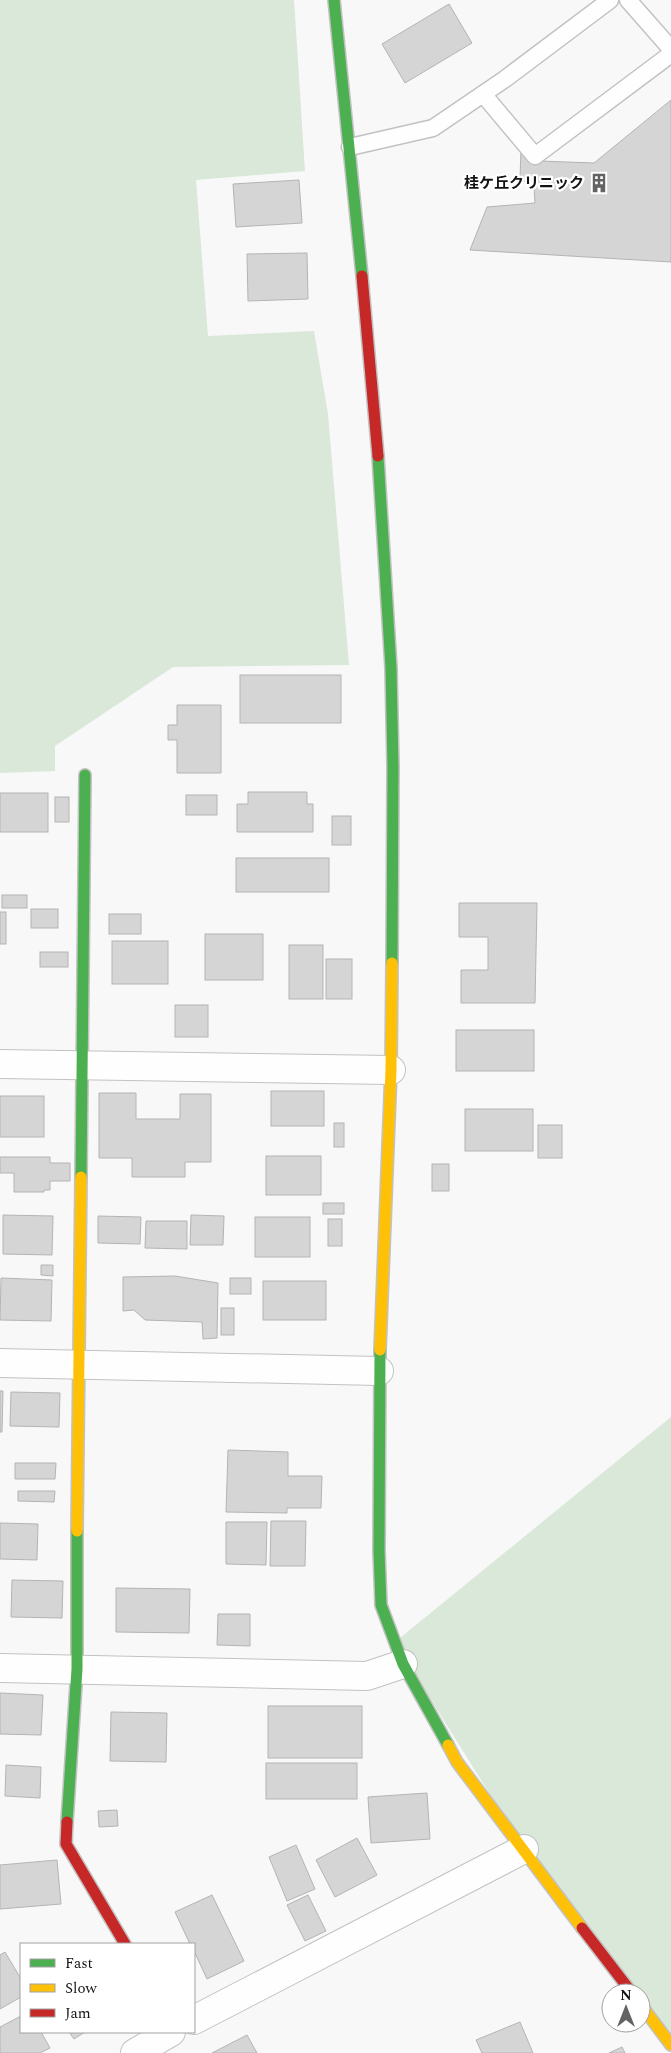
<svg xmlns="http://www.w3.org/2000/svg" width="671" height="2053" viewBox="0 0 671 2053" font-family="Spectral,'Noto Sans JP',serif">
<rect width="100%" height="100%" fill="#f8f8f8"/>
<g fill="#d9e8d8">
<path d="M0 0H294L305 171 196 180 208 336 314 331 328 414 349 665 173 667 55 746V771L0 773Z"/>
<path d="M671 1417V2045L524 1849 395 1642Z"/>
</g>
<g fill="#d5d5d5" stroke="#b5b4b4">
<path d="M449 4 472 43 405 83 382 44Z"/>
<path d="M671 100V262L470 250 487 207 535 203 534 187 520 179 521 148 540 161 594 163Z"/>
<path d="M299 180 302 223 236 227 233 184Z"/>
<path d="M307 253 308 299 248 301 247 254Z"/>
<rect x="240" y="675" width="101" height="48"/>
<path d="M177 705H221V773H177V740H168V725H177Z"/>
<path d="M248 792H307V804H313V832H237V804H248Z"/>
<rect x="0" y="793" width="48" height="39"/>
<rect x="186" y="795" width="31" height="20"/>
<rect x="55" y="797" width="14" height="25"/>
<rect x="332" y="816" width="19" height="29"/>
<rect x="236" y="858" width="93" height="34"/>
<rect x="2" y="895" width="25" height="13"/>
<path d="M459 903H537L535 1003H461V970H488V937H459Z"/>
<rect x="31" y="909" width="27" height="19"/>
<rect x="0" y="912" width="6" height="32"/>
<rect x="109" y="914" width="32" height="20"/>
<rect x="205" y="934" width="58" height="46"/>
<rect x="112" y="941" width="56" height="43"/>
<rect x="289" y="945" width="34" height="54"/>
<rect x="40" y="952" width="28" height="15"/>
<rect x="326" y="959" width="26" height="40"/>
<rect x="175" y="1005" width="33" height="32"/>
<rect x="456" y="1030" width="78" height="41"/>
<rect x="271" y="1091" width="53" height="35"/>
<path d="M99 1093H136V1119H180V1094H211V1162H185V1177H132V1158H99Z"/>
<rect x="0" y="1096" width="44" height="41"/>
<rect x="465" y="1109" width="68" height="42"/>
<rect x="334" y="1123" width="10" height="24"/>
<rect x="538" y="1125" width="24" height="33"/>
<rect x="266" y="1156" width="55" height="39"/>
<path d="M0 1157H50V1163H70V1181H50V1190H44V1192H14V1173H0Z"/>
<rect x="432" y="1164" width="17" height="27"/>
<rect x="323" y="1203" width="21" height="11"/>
<path d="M3 1215 53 1216 52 1255 3 1254Z"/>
<path d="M191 1215 224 1216 223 1245H190Z"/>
<path d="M98 1216 141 1217 140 1244 98 1243Z"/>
<rect x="255" y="1217" width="55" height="40"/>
<rect x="328" y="1219" width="14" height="27"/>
<path d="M146 1221H187V1249L145 1248Z"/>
<path d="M41 1265H53V1276L41 1275Z"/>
<path d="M175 1276 218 1283 217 1338 203 1339 202 1322 145 1320 134 1310 123 1311V1277Z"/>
<path d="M1 1278 52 1280 51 1321 0 1320Z"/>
<rect x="230" y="1278" width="21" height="16"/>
<rect x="263" y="1281" width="63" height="39"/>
<rect x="221" y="1308" width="13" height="27"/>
<path d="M0 1391H3L2 1432H0Z"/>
<path d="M11 1392 60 1393 59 1427 10 1426Z"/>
<path d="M228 1450 288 1452V1476H322L321 1508H287V1513L226 1512Z"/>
<path d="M15 1463H56L55 1479H15Z"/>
<path d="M18 1491H55L54 1502 18 1501Z"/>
<path d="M271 1521H306L305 1566H270Z"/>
<path d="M226 1522H267L266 1565 226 1564Z"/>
<path d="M0 1523 38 1524 37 1560 0 1559Z"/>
<path d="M12 1580 63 1581 62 1618 11 1617Z"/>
<path d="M116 1588 190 1589 189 1633 116 1632Z"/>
<path d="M218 1614H250V1646L217 1645Z"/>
<path d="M0 1693 43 1695 41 1735 0 1734Z"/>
<rect x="268" y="1706" width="94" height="52"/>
<path d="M111 1712 167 1713 166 1762 110 1761Z"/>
<rect x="266" y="1763" width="91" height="36"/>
<path d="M6 1765 41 1767 40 1798 5 1796Z"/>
<path d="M427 1793 430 1839 371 1843 368 1797Z"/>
<path d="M117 1810 118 1826 99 1827 98 1811Z"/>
<path d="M357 1838 377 1875 335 1897 316 1860Z"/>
<path d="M296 1845 315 1889 287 1901 269 1857Z"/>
<path d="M57 1860 61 1904 0 1909V1865Z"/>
<path d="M212 1895 244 1961 207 1979 194 1951V1944H190L175 1912Z"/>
<path d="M308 1895 326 1931 305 1941 287 1905Z"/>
<path d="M5 1952 21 1979V1997L0 2009V1955Z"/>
<path d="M21 2016V2032H41L50 2048 40 2053H0V2027Z"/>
<path d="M520 2022 533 2053H482L476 2040Z"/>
<path d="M69 2032H85L74 2039Z"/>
<path d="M247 2035 257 2053H212Z"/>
<path d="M622 2047 625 2053H609Z"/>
</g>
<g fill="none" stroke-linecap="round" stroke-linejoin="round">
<defs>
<g id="lane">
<path d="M628 0 671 49"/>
<path d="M483 94 535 156 671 54"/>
<path d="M350 147 433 128 505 79 610 0"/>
</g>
<g id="street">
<path d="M0 1064 391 1070"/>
<path d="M0 1363 379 1371"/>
<path d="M0 1668 367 1676 403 1664"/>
<path d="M194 2020 524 1849"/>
<path d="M135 2053 171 2032"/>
</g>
<g id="fast">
<path d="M334 0 362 276"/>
<path d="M378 456 391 668 393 767 392 963"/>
<path d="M81 1177 85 775"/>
<path d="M380 1350 379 1551 381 1605 403 1664 448 1745"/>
<path d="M67 1822 77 1669V1531"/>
</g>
<g id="slow">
<path d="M380 1350 391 1070 392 963"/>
<path d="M77 1531 81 1177"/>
<path d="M448 1745 457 1762 582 1928"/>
<path d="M641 2005 671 2045"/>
</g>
<g id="jam">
<path d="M362 276 378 456"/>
<path d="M67 1822 66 1844 125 1944"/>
<path d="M582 1928 632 1993"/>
</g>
</defs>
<use href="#lane" stroke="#c2c2c2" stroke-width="19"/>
<use href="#street" stroke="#c2c2c2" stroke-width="30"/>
<use href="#fast" stroke="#c2c2c2" stroke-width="14"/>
<use href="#slow" stroke="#c2c2c2" stroke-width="14"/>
<use href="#jam" stroke="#c2c2c2" stroke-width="14"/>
<use href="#lane" stroke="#fefefe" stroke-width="16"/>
<use href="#street" stroke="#fefefe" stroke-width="28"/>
<use href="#fast" stroke="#4caf50" stroke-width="11"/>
<use href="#slow" stroke="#ffc107" stroke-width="11"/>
<use href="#jam" stroke="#c62828" stroke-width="11"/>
</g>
<defs>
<symbol id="building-bare" viewBox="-9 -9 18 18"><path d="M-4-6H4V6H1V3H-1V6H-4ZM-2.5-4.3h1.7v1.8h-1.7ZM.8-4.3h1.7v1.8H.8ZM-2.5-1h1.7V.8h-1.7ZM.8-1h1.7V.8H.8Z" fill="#636364" stroke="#fff" stroke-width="2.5" paint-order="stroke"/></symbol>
</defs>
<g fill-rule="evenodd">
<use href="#building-bare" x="585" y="169" width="28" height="28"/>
</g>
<g text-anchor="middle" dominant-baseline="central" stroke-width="4.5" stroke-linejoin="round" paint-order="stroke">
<g font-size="15" font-weight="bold" fill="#131314" stroke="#fff" text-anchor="end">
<text x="584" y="183">桂ケ丘クリニック</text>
</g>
</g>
<rect x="20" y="1943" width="175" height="90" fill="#ffffff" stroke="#a1a1a1"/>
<rect x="30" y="1959" width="25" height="8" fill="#4caf50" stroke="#a1a1a1"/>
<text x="65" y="1968" font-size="15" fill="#131314">Fast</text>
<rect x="30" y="1984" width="25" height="8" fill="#ffc107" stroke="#a1a1a1"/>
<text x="65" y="1993" font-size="15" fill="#131314">Slow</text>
<rect x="30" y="2009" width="25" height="8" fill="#c62828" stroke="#a1a1a1"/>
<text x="65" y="2018" font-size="15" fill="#131314">Jam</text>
<g transform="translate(626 2008)"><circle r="24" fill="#ffffff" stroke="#a1a1a1"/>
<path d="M0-4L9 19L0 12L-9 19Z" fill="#636364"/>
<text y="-8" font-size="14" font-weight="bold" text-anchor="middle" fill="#131314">N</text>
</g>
</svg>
